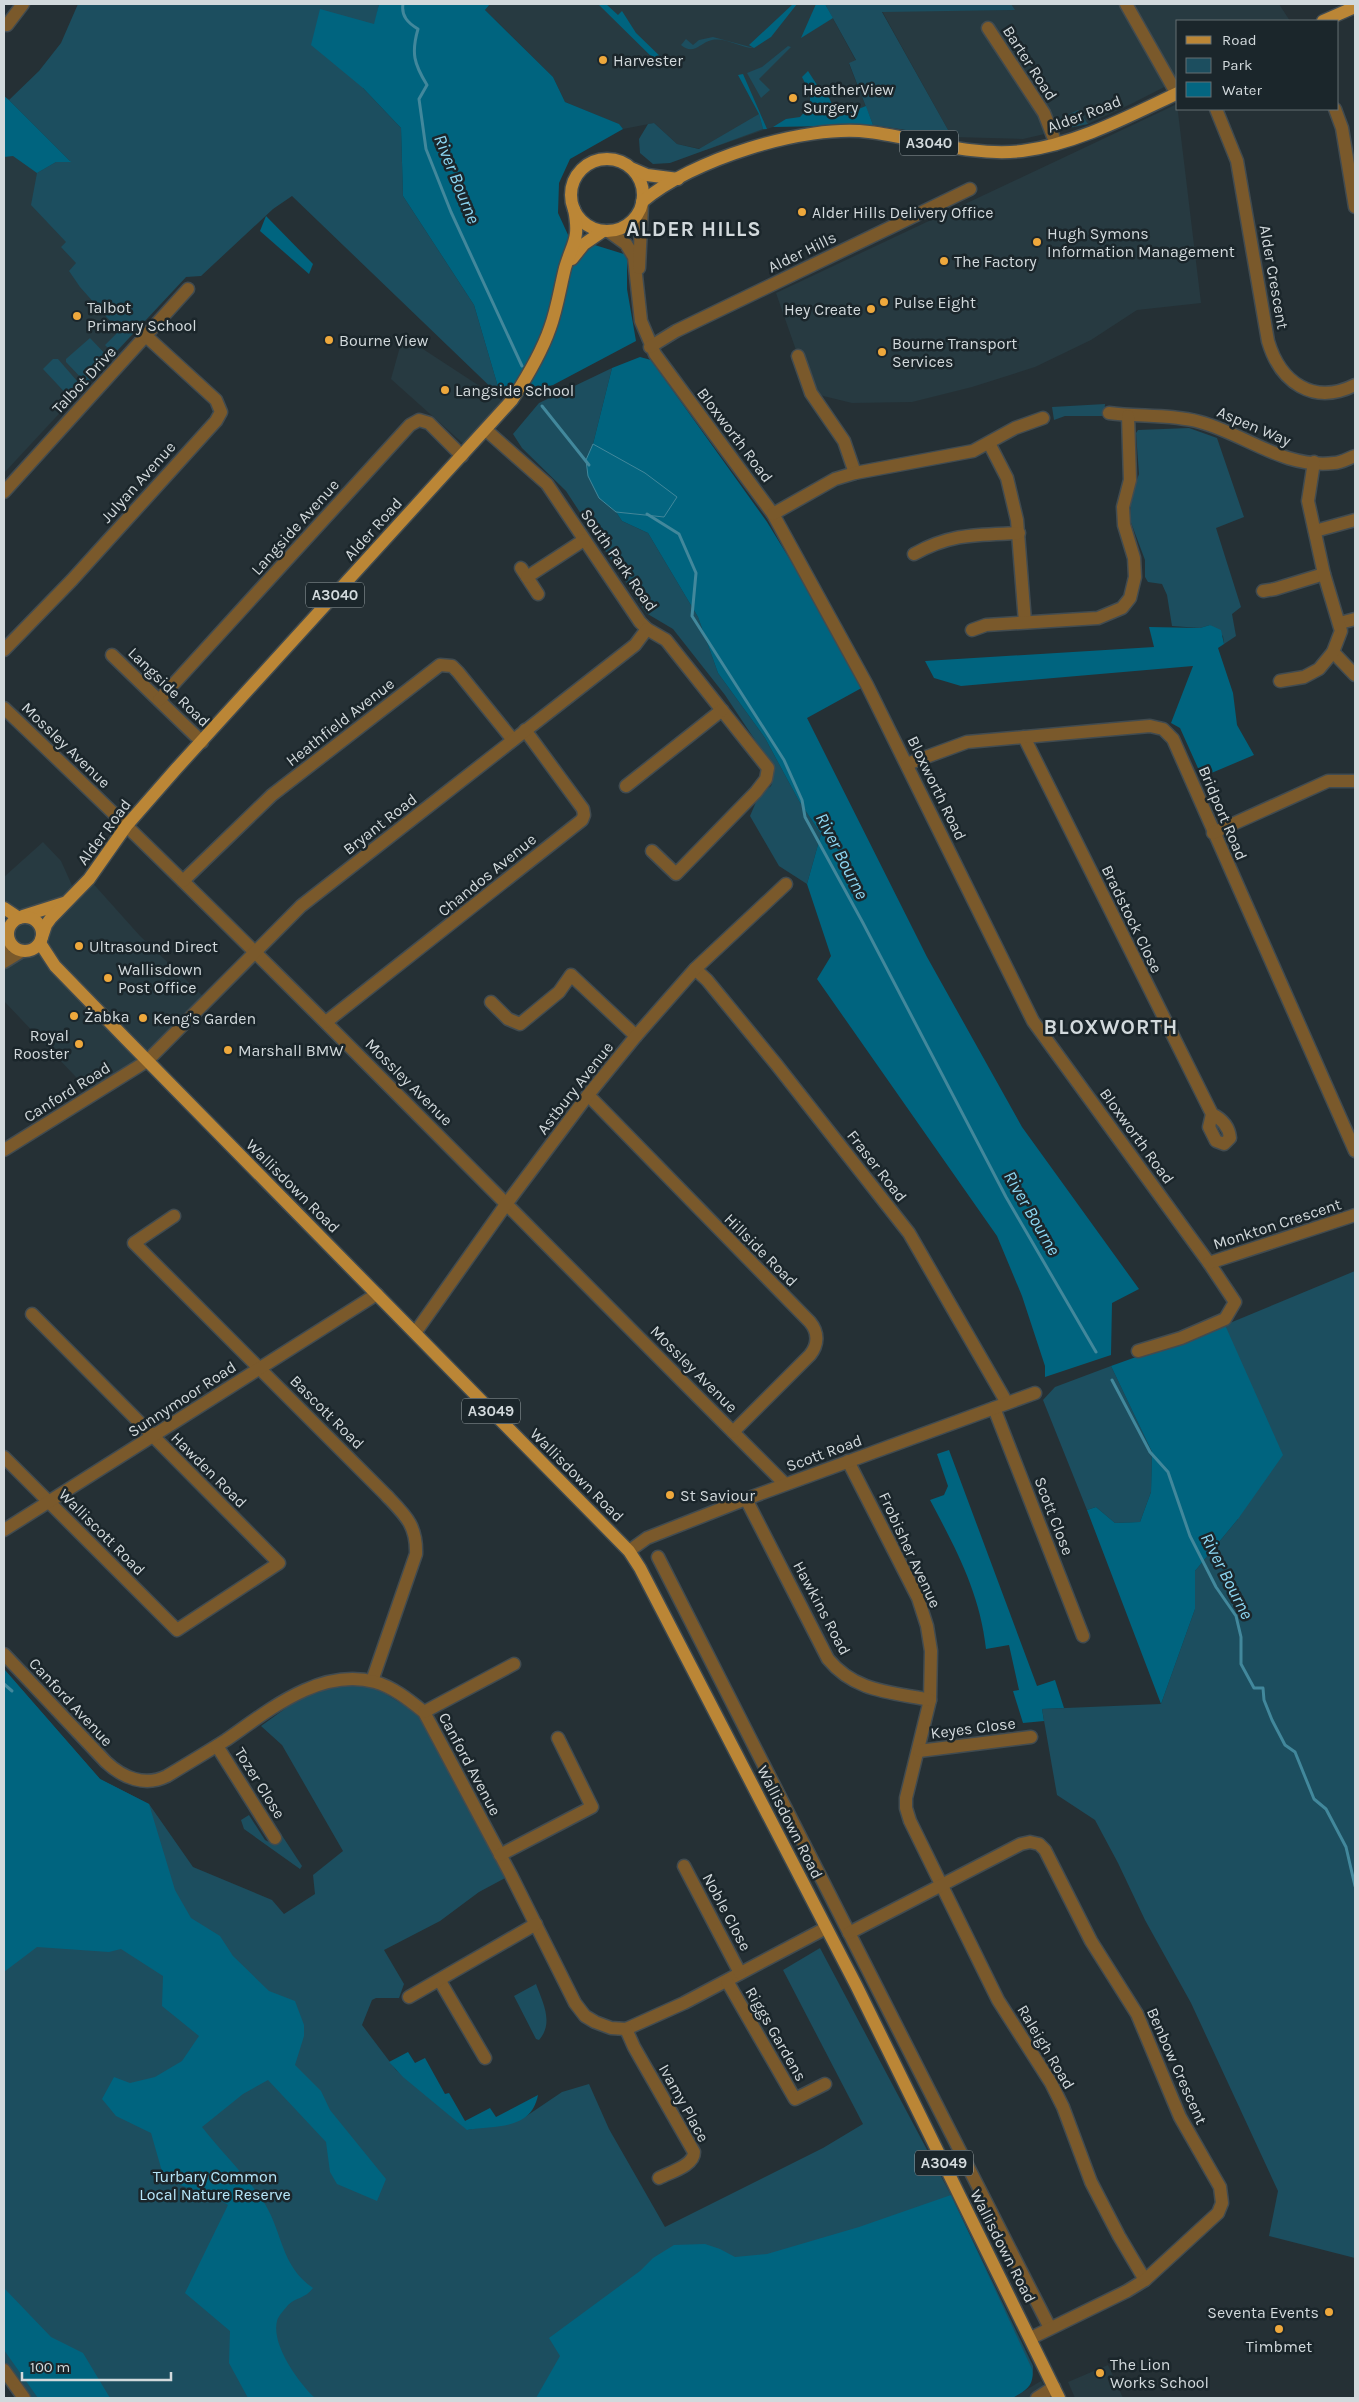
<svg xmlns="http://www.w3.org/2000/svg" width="1359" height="2402" viewBox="0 0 1359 2402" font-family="Karla,sans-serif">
<rect width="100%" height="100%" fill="#253035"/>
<g fill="#273a41">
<path d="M490 4H825L856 61 849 64 873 125 773 127 706 150 677 144 654 123 623 129 618 124 565 102 553 77 485 10Z"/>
<path d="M1011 4H1279L1290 21H1178V80L1131 104 1088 124 1023 139 952 137 882 11 1014 10Z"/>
<path d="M4 96 186 277 4 473Z"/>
<path d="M1177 104 1201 303 1137 310 1091 340 1035 367 972 387 912 402 852 403 811 393 776 293Z"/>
<path d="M403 336 504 402 467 447 391 379Z"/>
<path d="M43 842 61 861 75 892 89 879 140 936 207 1000 152 1057 93 1095 4 1001V877Z"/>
<path d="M1108 2365 1123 2398H1075L1068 2382Z"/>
<path d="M1041 2381 1047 2391 1048 2398H1012Z"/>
</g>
<g fill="#1c4e5f">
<path d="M78 4H379L363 88 401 128 403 196 474 305 501 397 292 196 273 209 201 276 186 277 114 354 105 345 119 331 80 287 69 271 76 263 61 247 66 242 31 205 37 173 56 162 70 161 9 100 39 71 61 43Z"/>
<path d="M825 4H1011L1015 10 882 12 952 137 873 125 849 63 856 60Z"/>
<path d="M713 37 754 48C740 48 726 37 712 40 699 43 694 56 681 45L686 39 693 45 699 40Z"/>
<path d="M788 46 791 47 759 79 770 90 761 98 747 73 762 67Z"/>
<path d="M1078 110 1088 124 1073 127 1059 125V119Z"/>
<path d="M759 114 763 129 670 163 653 164 640 153 639 139 648 124 654 123 677 144 699 149Z"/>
<path d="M90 338 110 359 87 384 66 362V359Z"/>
<path d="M53 359H58L83 388 72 400 43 369Z"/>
<path d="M612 368 593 444 586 460 599 498 616 512 622 521 648 533 698 617 718 673 765 738 799 801 821 834 807 884 779 866 750 816 759 795 771 786 773 779 771 764 725 695 673 629 646 613 566 491 522 448 513 434 539 403Z"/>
<path d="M1105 404 1104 416H1065L1054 420 1052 407Z"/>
<path d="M1189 428 1217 438 1244 517 1216 528 1241 607 1232 614 1236 636 1224 644 1223 636 1210 625 1200 628 1172 626 1167 595 1162 584 1148 582 1145 577V560L1130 520 1131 497 1139 474 1136 433 1138 430Z"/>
<path d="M1355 1271V2258L1269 2236 1278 2191 1191 2003 1145 1920 1118 1863 1095 1820 1057 1795 1042 1709 1161 1704 1195 1609V1571L1238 1519 1225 1325Z"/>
<path d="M1111 1366 1152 1452 1151 1492 1140 1522 1115 1523 1096 1507 1087 1510 1043 1400 1055 1387Z"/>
<path d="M4 1669 100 1779 149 1804 193 1867 272 1900 284 1914 315 1894 313 1875 343 1851 282 1745 261 1726 304 1695 349 1683 371 1687 386 1694 418 1714 507 1877 479 1892 440 1921 384 1950 404 1984 399 1998H376L372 2000 362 2025 396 2070 468 2130 525 2117 562 2092 589 2084 609 2129 665 2227 823 2148 863 2124 783 1970 820 1948 951 2195 1033 2366C1034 2384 1027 2390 1012 2398H24L4 2370Z"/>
<path d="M249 1815 265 1840 269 1842 281 1834 302 1866 300 1869 244 1829 241 1820Z"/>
<path d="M536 1984C543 2003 554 2023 539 2040L536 2039 514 1996Z"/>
</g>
<g fill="#00647f">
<path d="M379 4H490L485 10 553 77 565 102 619 124 623 129 570 159 559 183 558 213 569 237 627 255V289L636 341 553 385 501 397 474 305 403 196 401 128 363 88 311 45 320 9 374 24Z"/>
<path d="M598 4H606L618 15 622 11 636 33 666 62 662 67Z"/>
<path d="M793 4H797L771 37 754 48 749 45Z"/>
<path d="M816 4H825L833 18 801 38Z"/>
<path d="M808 71 819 88 824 87 838 117 866 106 873 125 773 127 786 119 800 117 810 106V93L802 77Z"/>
<path d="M743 74 767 129H763L759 114 738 75Z"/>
<path d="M4 96 9 100 71 162H56L37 173 13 156 4 157Z"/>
<path d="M266 216 313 264 309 274 260 231Z"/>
<path d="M640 357 651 360 767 522 867 685 807 718 927 957 1022 1127 1139 1289 1112 1303 1111 1355 1045 1377V1366L1022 1296 997 1236 817 979 831 956 807 884 821 834 799 801 765 738 718 673 698 617 648 533 622 521 616 512 664 517 593 444 612 368Z"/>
<path d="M1210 625 1221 630 1224 644 1218 648 1233 693 1237 725 1254 755 1202 777 1180 728 1171 723 1193 666 961 686 934 678 925 661 1154 647 1149 627 1200 628Z"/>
<path d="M1225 1325 1283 1455 1238 1519 1195 1571V1609L1161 1704 1087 1510 1096 1507 1115 1523 1140 1522 1151 1492 1152 1452 1111 1366Z"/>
<path d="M949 1450 1037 1686 1055 1680 1064 1708 1042 1709 1044 1721 1023 1723 1013 1691 1019 1690 1009 1645 986 1649C980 1593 956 1549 930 1500L944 1495 948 1486 937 1454Z"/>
<path d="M4 1669 100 1779 149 1804 175 1890 191 1918 220 1936 233 1956 269 1991 295 2001 304 2025V2036L295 2065 321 2091 330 2110 386 2179 377 2201 337 2184 330 2172 326 2142 268 2080 243 2094 202 2127C222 2153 247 2176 265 2204 283 2234 281 2266 313 2288 305 2299 296 2297 288 2305 285 2309 278 2316 277 2321 271 2345 299 2383 315 2398H248L229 2363 230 2331 185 2293 228 2205 214 2196 167 2181 161 2168 151 2133 116 2116 102 2099 114 2077 130 2083 155 2077 182 2061 199 2036 162 2006 163 1976 121 1949 109 1952 37 1947 4 1972Z"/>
<path d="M408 2052 415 2063 425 2058 445 2094 449 2093 465 2121 490 2108 496 2117 538 2095C531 2131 495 2125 467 2130L403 2077 389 2062Z"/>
<path d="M951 2195 1032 2369C1035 2386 1025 2391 1012 2398H536L560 2356 549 2338 640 2271 653 2258 674 2245 705 2244 720 2249 735 2257 767 2254 859 2227Z"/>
<path d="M4 2288 51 2337 83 2353 110 2398H38L4 2350Z"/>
</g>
<path fill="#046681" stroke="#42889c" d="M593 444 645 473 677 497 664 517 616 512 599 498 588 476 586 460Z"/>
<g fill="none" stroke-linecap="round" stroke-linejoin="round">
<g stroke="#42889c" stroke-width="3">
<path d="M403 4C401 16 408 23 418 29 411 53 414 64 427 85L419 99 426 149 451 212 522 366"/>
<path d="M542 406 589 465"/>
<path d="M647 514 679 534 696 573 692 616 784 760 802 800 805 817 863 923 1006 1197 1096 1352"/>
<path d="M1112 1380 1150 1452 1168 1472 1190 1536 1216 1587 1236 1616 1241 1637V1664L1254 1688H1263L1264 1700 1272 1720 1285 1745 1295 1752 1314 1799 1326 1809 1346 1847 1355 1886"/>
<path d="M4 1684 12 1691"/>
</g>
<defs>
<g id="minor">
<path d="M1126 4 1177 94"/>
<path d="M7 25 23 4"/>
<path d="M988 28 1044 113 1056 144"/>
<path d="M1216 109 1237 161 1268 341C1280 382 1313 406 1355 385"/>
<path d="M1335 109 1342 128 1355 207"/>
<path d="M608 231 626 244 634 257 641 321 655 354 773 514 867 685 1033 1021 1209 1263 1235 1302 1225 1319 1181 1338 1138 1351"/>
<path d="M639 268 642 205"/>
<path d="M650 347 676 331 970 189"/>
<path d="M798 356 811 393 844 441 855 473"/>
<path d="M1109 413C1140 417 1171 414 1200 422 1245 434 1284 469 1334 463 1341 463 1349 458 1355 456"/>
<path d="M486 430 547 484 640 622 647 629 666 640 768 768 766 779 756 792 676 874 652 851"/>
<path d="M989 443 1007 478 1017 520 1025 622"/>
<path d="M4 492 188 289"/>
<path d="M773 514 835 479 855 473 973 451 1015 428 1043 418"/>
<path d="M1315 531 1355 520"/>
<path d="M914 554C952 533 977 535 1019 533"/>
<path d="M521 568 538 594"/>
<path d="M527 577 584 540"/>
<path d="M1263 591 1275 589 1324 574"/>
<path d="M1340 623 1355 619"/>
<path d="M972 630 986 625 1098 618 1122 608 1130 598 1135 577 1134 558 1124 525 1123 507 1130 480 1128 416"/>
<path d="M4 650 72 580 216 421 221 412 216 400 146 336"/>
<path d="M1333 652 1355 675"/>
<path d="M112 655 202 742"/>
<path d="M1280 681 1304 677 1319 669 1333 652 1341 631 1324 574 1308 501 1314 462"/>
<path d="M159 700 410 425 419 420 429 423 462 456"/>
<path d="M4 708C270 961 525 1225 785 1484"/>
<path d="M1024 737 1212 1114C1222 1119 1229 1127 1230 1138L1224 1144 1216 1141 1209 1127 1212 1114"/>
<path d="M907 764 967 742 1150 726 1163 729 1173 739 1355 1151"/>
<path d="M626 786 722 710"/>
<path d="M1213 833 1328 781H1355"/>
<path d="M183 881 272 795 440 665 452 666 458 672 513 740"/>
<path d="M4 949 9 940"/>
<path d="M4 962 22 951"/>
<path d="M695 969 707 980 776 1064 909 1233 1007 1403"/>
<path d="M491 1002 508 1019 520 1024 559 992 571 975 636 1036"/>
<path d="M326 1022 582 820 584 815 583 809 525 730"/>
<path d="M588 1095 810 1322C819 1333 818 1345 810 1355L733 1432"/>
<path d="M4 1150 147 1061 301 906 635 645 647 629"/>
<path d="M174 1216 134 1243 386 1495C405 1515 417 1525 416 1554L372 1681"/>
<path d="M1209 1263 1355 1215"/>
<path d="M415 1333 507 1203 588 1095 636 1036 695 969 786 884"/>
<path d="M994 1408 1083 1636"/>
<path d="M4 1457 177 1630 279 1563 32 1314"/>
<path d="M848 1461 918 1598 927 1626 931 1651 930 1700 906 1798V1808L910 1821 998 2000 1051 2083 1063 2107 1091 2182 1119 2236 1145 2280"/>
<path d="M746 1499 828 1659C855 1692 891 1692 930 1700"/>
<path d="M4 1530 377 1294"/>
<path d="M629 1551 647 1538 746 1499 1035 1393"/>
<path d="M658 1557 1050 2328"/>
<path d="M4 1654 106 1762C123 1778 145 1787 167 1776 187 1764 207 1752 226 1740 268 1711 320 1667 375 1682 393 1687 409 1700 424 1712L511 1875 575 2003 585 2016 595 2022 611 2028 626 2029 684 2003 826 1928"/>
<path d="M424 1712 514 1664"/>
<path d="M217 1746 275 1838"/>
<path d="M919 1751 1031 1737"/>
<path d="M500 1855 592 1807 558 1738"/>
<path d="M684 1866 740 1973"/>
<path d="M849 1933 1021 1844 1030 1842 1039 1844 1045 1850 1091 1941 1137 2014 1180 2117 1220 2187 1222 2203 1218 2213 1145 2280 1127 2291 1031 2338"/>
<path d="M440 1981 485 2058"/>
<path d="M727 1981 795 2099 825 2084"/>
<path d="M409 1997 536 1924"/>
<path d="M626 2029 634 2047 694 2152C694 2166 670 2172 659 2178"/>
<path d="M4 2370 24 2398"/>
<path d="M1037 2398 1054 2387"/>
</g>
<g id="major">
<path d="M1323 21 1355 7"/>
<circle cx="607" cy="195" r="36"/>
<path d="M633 169 647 175 678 179"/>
<path d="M642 202C691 160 804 124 869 132 919 138 971 157 1022 151 1077 144 1129 116 1178 93"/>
<path d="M572 259 584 244 603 231"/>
<path d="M4 908 19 918"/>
<path d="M23 916 64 903"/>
<circle cx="25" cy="934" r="17"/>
<path d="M41 940 46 925 51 918 89 879 127 825 176 769 512 400C527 377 541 354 550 328 557 309 560 288 565 268 573 241 580 240 574 209"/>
<path d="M40 943 55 966 125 1038 629 1551 640 1568 856 1985 1059 2398"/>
</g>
</defs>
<use href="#minor" stroke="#414b50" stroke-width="15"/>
<use href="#major" stroke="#414b50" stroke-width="15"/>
<use href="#minor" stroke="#7a592b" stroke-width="12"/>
<use href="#major" stroke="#bb8636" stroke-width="12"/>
</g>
<g fill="#eea83c" stroke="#1b262b" stroke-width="2">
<circle cx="603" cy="60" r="5"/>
<circle cx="793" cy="98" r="5"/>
<circle cx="802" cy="212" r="5"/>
<circle cx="1037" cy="242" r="5"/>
<circle cx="944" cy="261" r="5"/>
<circle cx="884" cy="302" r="5"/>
<circle cx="871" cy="309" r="5"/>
<circle cx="77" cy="316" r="5"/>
<circle cx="329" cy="340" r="5"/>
<circle cx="882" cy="352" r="5"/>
<circle cx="445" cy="390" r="5"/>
<circle cx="79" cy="946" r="5"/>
<circle cx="108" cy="978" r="5"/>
<circle cx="74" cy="1016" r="5"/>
<circle cx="143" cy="1018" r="5"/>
<circle cx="79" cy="1044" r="5"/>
<circle cx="228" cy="1050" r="5"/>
<circle cx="670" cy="1495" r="5"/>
<circle cx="1329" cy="2312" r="5"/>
<circle cx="1279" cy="2329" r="5"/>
<circle cx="1100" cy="2373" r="5"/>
</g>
<g text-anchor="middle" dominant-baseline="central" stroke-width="5" stroke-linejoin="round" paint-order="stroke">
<g fill="#1b262b" stroke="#9ba3a7" stroke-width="1">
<rect x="900" y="130.5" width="58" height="25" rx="4"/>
<rect x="306" y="582.5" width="58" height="25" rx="4"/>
<rect x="462" y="1398.5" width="58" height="25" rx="4"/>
<rect x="915" y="2150.5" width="58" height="25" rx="4"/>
</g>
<g font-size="15" font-weight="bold" fill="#d2d9dc">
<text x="929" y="143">A3040</text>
<text x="335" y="595">A3040</text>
<text x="491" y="1411">A3049</text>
<text x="944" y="2163">A3049</text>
</g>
<g font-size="16" fill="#d2d9dc" stroke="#1b262b" text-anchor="start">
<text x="613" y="60">Harvester</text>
<text x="803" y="89">HeatherView<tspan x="803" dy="18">Surgery</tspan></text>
<text x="812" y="212">Alder Hills Delivery Office</text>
<text x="1047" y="233">Hugh Symons<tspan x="1047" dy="18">Information Management</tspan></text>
<text x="954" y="261">The Factory</text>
<text x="894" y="302">Pulse Eight</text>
<text x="87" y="307">Talbot<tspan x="87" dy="18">Primary School</tspan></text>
<text x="861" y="309" text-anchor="end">Hey Create</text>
<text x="339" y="340">Bourne View</text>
<text x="892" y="343">Bourne Transport<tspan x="892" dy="18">Services</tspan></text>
<text x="455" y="390">Langside School</text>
<text x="89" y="946">Ultrasound Direct</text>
<text x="118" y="969">Wallisdown<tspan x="118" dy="18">Post Office</tspan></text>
<text x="84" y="1016">Żabka</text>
<text x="153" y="1018">Keng's Garden</text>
<text x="69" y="1035" text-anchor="end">Royal<tspan x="69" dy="18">Rooster</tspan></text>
<text x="238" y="1050">Marshall BMW</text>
<text x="680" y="1495">St Saviour</text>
<text x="1319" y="2312" text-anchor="end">Seventa Events</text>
<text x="1279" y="2346" text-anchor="middle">Timbmet</text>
<text x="1110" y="2364">The Lion<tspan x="1110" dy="18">Works School</tspan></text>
</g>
<g font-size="16" fill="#d2d9dc" stroke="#1b262b">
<text transform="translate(1030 63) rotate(57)">Barter Road</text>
<text transform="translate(1084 114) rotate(-21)">Alder Road</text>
<text transform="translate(802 252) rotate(-26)">Alder Hills</text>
<text transform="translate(1274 277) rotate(80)">Alder Crescent</text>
<text transform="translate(84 380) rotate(-47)">Talbot Drive</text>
<text transform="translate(1254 426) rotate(23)">Aspen Way</text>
<text transform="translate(735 435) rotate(53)">Bloxworth Road</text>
<text transform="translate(138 482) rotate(-48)">Julyan Avenue</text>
<text transform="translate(295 527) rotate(-48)">Langside Avenue</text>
<text transform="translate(373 529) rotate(-48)">Alder Road</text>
<text transform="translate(619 560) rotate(55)">South Park Road</text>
<text transform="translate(169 687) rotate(44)">Langside Road</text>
<text transform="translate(340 722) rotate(-38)">Heathfield Avenue</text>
<text transform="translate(66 745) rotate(44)">Mossley Avenue</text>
<text transform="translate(937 788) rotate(64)">Bloxworth Road</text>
<text transform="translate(1223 813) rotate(67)">Bridport Road</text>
<text transform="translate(380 824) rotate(-38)">Bryant Road</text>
<text transform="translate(104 832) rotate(-53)">Alder Road</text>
<text transform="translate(487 875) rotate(-39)">Chandos Avenue</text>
<text transform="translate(1132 919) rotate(64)">Bradstock Close</text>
<text transform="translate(409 1082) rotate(45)">Mossley Avenue</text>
<text transform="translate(575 1088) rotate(-52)">Astbury Avenue</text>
<text transform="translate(67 1092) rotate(-32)">Canford Road</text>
<text transform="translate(1137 1136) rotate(54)">Bloxworth Road</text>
<text transform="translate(877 1166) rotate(52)">Fraser Road</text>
<text transform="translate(293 1186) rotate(45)">Wallisdown Road</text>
<text transform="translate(1277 1224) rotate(-18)">Monkton Crescent</text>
<text transform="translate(761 1250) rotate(45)">Hillside Road</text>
<text transform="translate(694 1369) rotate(45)">Mossley Avenue</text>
<text transform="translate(182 1399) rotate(-33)">Sunnymoor Road</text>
<text transform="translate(327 1412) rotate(45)">Bascott Road</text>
<text transform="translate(824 1453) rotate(-20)">Scott Road</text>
<text transform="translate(209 1470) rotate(45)">Hawden Road</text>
<text transform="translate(577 1475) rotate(45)">Wallisdown Road</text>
<text transform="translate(1054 1516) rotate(69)">Scott Close</text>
<text transform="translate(102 1532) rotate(45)">Walliscott Road</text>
<text transform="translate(910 1550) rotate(65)">Frobisher Avenue</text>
<text transform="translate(822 1608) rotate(62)">Hawkins Road</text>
<text transform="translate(71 1702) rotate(47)">Canford Avenue</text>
<text transform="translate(973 1728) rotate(-7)">Keyes Close</text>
<text transform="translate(470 1764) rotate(62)">Canford Avenue</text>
<text transform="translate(260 1783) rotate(58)">Tozer Close</text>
<text transform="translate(790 1822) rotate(63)">Wallisdown Road</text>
<text transform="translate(727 1912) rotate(62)">Noble Close</text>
<text transform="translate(776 2034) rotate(60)">Riggs Gardens</text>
<text transform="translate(1046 2047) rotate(59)">Raleigh Road</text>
<text transform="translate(1177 2066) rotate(66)">Benbow Crescent</text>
<text transform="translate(684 2103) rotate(61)">Ivamy Place</text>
<text transform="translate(1003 2246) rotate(63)">Wallisdown Road</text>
</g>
<g font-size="16" fill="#b6e6f9" stroke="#1b262b">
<text x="215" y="2176">Turbary Common<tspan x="215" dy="18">Local Nature Reserve</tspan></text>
</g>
<g font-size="18" font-style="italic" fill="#8cd7f3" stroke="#1b262b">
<text transform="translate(457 179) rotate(68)">River Bourne</text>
<text transform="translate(842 856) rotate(63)">River Bourne</text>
<text transform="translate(1032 1213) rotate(60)">River Bourne</text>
<text transform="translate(1227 1576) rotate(63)">River Bourne</text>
</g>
<g font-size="21" font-weight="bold" letter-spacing="1" fill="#d2d9dc" stroke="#1b262b">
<text x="694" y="229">ALDER HILLS</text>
<text x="1111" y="1027">BLOXWORTH</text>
</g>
</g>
<rect width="1359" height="2402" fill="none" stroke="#d2d9dc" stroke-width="10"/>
<rect x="1176" y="20" width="162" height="90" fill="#1b262b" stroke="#646e72"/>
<rect x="1186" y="36" width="25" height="8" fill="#bb8636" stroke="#646e72"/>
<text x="1222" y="45" font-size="15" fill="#d2d9dc">Road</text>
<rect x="1186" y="58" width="25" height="15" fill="#1c4e5f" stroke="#646e72"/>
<text x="1222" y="70" font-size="15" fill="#d2d9dc">Park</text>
<rect x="1186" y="82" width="25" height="15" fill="#046681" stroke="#646e72"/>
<text x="1222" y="95" font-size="15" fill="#d2d9dc">Water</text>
<path d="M22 2372v8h149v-8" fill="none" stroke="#d2d9dc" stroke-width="2.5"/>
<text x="30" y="2372" font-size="15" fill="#d2d9dc" stroke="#1b262b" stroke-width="4" paint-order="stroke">100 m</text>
</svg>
